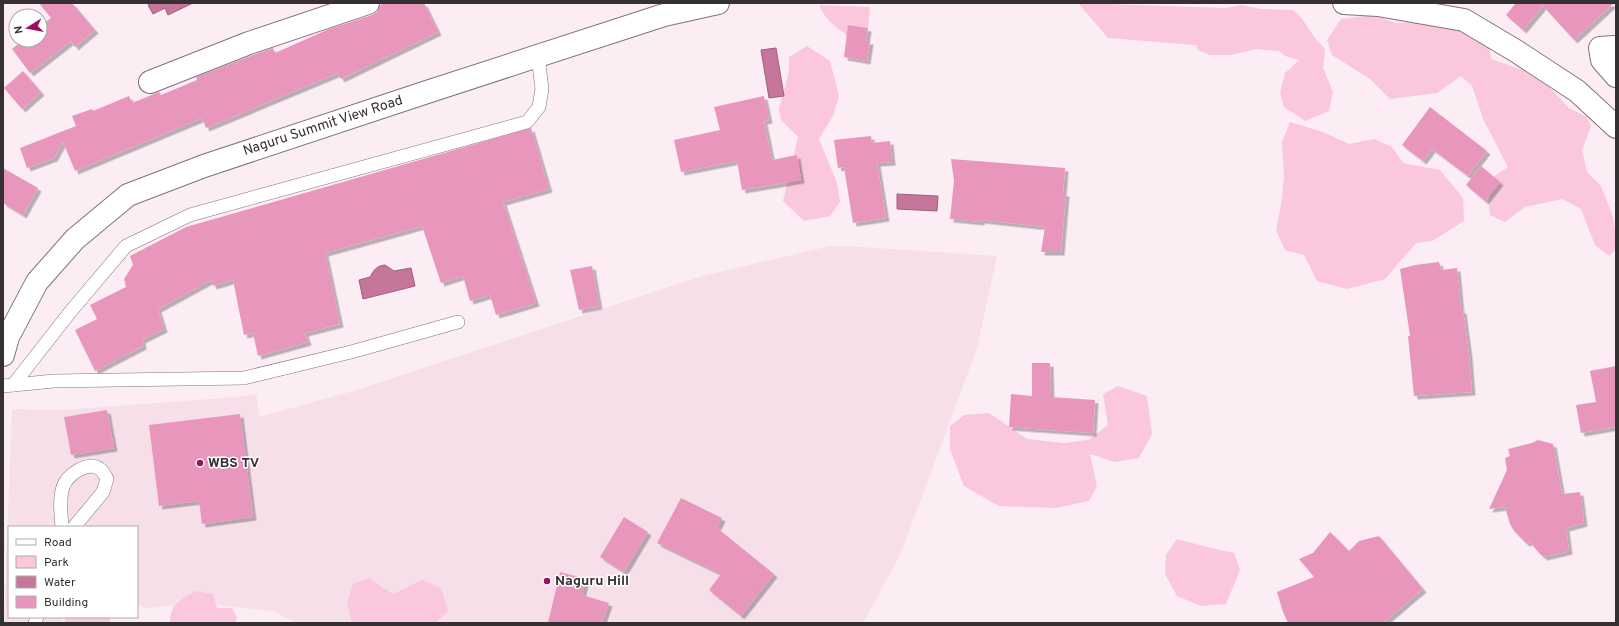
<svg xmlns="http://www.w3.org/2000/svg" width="1619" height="626" viewBox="0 0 1619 626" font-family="Overpass,sans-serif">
<defs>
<filter id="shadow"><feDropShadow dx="3.5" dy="3.5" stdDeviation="0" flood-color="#0004"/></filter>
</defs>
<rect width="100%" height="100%" fill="#fcecf3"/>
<path fill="#f7dfe9" d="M830 246H846L997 256 977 348 901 553 863 623H295L273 611 192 603 148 608 137 605V527H9V617H66L59 623H4L12 409 62 410 237 397 256 394 260 417 363 388 702 276Z"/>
<g fill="#fac7dd">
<path d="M1078 3 1226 8 1241 5 1261 9 1293 10 1301 17 1315 38 1325 49 1323 68 1333 92 1329 111 1305 121 1284 107 1280 93 1285 73 1299 60 1285 56 1279 51 1256 49 1230 55H1210L1198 50 1196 45 1108 38Z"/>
<path d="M819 5 870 7 868 28 849 25 847 35C835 27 825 19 819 5Z"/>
<path d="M1374 15 1396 23 1424 22 1466 30 1489 45 1491 59 1535 74 1553 91 1569 108 1587 117 1591 126 1582 150 1587 172 1601 186 1613 217 1616 236V249L1609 256 1595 245 1581 209 1562 199 1525 207 1505 222 1490 215 1487 181 1508 167 1484 121 1472 86 1461 76 1437 93 1390 99 1370 79 1332 55 1327 40 1341 19Z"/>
<path d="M807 46 830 61 839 96 833 116 819 139 837 183 840 202 830 216 804 221 783 201 798 137 781 120 779 109 789 71V57Z"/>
<path d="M1290 122 1323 132 1349 144 1374 139 1392 147 1403 163 1440 170 1463 198 1464 221 1432 241 1416 243 1385 279 1347 289 1317 281 1304 255 1285 250 1276 230 1281 205 1284 176 1282 142Z"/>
<path d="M1118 386 1147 396 1152 434 1139 458 1115 462 1090 454 1097 486 1089 501 1055 508 999 506 964 486 950 449V426L964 415 989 413 1027 439 1064 443 1088 440 1108 425 1103 394Z"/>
<path d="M1177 539 1207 547 1234 553 1240 570 1226 604 1201 606 1177 596 1165 574 1166 555Z"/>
<path d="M368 578 393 594 422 580 441 588 448 611 435 623H352L347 603 353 584Z"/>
<path d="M196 591 213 594 217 608H232L237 618 235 623H170C170 604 181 599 196 591Z"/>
<path d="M66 617H110V623H64Z"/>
</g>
<g fill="#c6769b" stroke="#9b617c">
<path d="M152 3H193L168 15 165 8 153 14 148 5Z"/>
<path d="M776 48 784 96 769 98 761 50Z"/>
<path d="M897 194 938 196 937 211 897 209Z"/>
<path d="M385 265 394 271 411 268 415 286 363 299 359 280 370 277C374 270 376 266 385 265Z"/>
</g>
<g fill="#e996bc" filter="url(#shadow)">
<path d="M39 3H72L95 30 75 47 71 41 30 73 12 49 23 40H40V26L51 18Z"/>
<path d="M385 3H424L438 32 341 79 338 73 206 128 202 118 75 171 63 142 54 158 27 168 20 148 76 126 72 116 92 109 93 111 129 96 132 103 159 92 161 95 197 80 196 77 253 55 273 48 275 53 329 29 372 15 377 12 380 5Z"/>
<path d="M1516 3H1614L1574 40 1543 6 1523 30 1506 15Z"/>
<path d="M848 25 868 28 866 41H870L867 61 844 57Z"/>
<path d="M23 71 41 92 22 109 4 88Z"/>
<path d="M764 96 769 120 764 121 772 160 797 155 801 180 742 190 737 161 681 172 674 140 720 130 714 107Z"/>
<path d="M1430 107 1487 151 1468 176 1432 149 1423 161 1402 145Z"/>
<path d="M531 128 549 189 503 202 536 303 496 315 490 295 470 301 463 276 441 283 422 226 325 253 340 324 305 333 308 342 258 356 253 333 244 335 233 280 213 286 211 280 158 309 164 329 142 340 143 346 95 371 75 330 97 319 90 305 126 287 124 279 133 265 130 256 186 227Z"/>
<path d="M871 136 872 143 890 141 892 162 877 163 886 218 853 223 844 167 838 168 834 140Z"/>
<path d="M951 159 1065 168 1063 193H1066L1061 252H1041L1045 227 981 220V222L950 219 954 181Z"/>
<path d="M1481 166 1500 182 1485 201 1466 185Z"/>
<path d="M3 168 38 188 23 215 3 203Z"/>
<path d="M1439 262 1441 270 1457 268 1461 310H1463L1469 354 1472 392 1414 396 1408 336H1410L1400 269 1415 265Z"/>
<path d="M592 266 599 306 579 310 570 270Z"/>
<path d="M1032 363H1050L1051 397 1095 400 1093 433 1009 427 1011 394 1032 396Z"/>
<path d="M1616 366V427L1581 433 1576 405 1596 402 1590 371Z"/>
<path d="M107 410 114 448 71 455 64 417Z"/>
<path d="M240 414 253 517 202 524 199 501 159 506 149 425Z"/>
<path d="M1538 440 1553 444 1562 494 1580 492 1584 523 1566 528 1569 551 1544 557 1539 553 1530 542 1526 543 1514 531 1510 524 1505 507 1489 509 1507 470 1505 458 1510 456 1508 449 1532 443Z"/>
<path d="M681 498 722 518 717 528 774 574 741 616 709 590 721 574 657 543Z"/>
<path d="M624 517 648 532 624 572 600 557Z"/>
<path d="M1330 532 1349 551 1359 541 1379 536 1423 589 1383 623H1288L1283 612 1277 592 1314 577 1299 559 1313 553Z"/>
<path d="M560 572 586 579 582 595 609 603 602 623H548Z"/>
</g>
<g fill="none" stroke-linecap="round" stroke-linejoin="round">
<defs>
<g id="service">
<path d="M13 385 71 311 126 246 190 215 527 122 539 107 542 89 538 56"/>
<path d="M3 386 54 381 244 378 351 352 458 322"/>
<path d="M62 527C61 514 59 499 63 487 67 475 88 460 100 469 103 471 105 476 107 479L103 492 74 527"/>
<path d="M35 623 37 617"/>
</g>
<g id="minor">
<path d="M1344 3 1378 5 1464 20 1516 51 1577 91 1616 127"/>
<path d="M1616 48 1614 47 1600 48 1602 60 1616 76"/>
<path d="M150 82 249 43 368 3"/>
<path d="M3 355 8 337 37 282 75 239 128 195 204 166 427 92 664 15 718 3"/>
</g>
</defs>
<use href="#service" stroke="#807378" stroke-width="14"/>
<use href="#minor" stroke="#807378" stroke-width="24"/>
<use href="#service" stroke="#fff" stroke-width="13"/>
<use href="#minor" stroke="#fff" stroke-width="22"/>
</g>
<g fill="#9a1163" stroke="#fff" stroke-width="1.5">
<circle cx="200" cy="463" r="4"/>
<circle cx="547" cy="581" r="4"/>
</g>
<g text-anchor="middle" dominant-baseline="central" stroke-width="3" stroke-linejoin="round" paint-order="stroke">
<g font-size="14" fill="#363032" stroke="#fff">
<text transform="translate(323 126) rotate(-18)">Naguru Summit View Road</text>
</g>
<g font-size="14" font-weight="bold" fill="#363032" stroke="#fff" text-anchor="start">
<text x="208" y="463">WBS TV</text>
<text x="555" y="581">Naguru Hill</text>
</g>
</g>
<rect width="1619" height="626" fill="none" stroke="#363032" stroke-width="8"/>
<rect x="8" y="526" width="130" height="92" fill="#ffffff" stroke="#afacad"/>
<rect x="16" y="539" width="20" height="6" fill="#ffffff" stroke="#afacad"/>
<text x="44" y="546" font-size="12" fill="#363032">Road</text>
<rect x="16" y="556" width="20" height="12" fill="#fac7dd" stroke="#afacad"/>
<text x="44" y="566" font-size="12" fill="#363032">Park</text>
<rect x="16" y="576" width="20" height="12" fill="#c6769b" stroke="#afacad"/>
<text x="44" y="586" font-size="12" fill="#363032">Water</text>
<rect x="16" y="596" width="20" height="12" fill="#e996bc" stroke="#afacad"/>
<text x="44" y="606" font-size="12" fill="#363032">Building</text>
<g transform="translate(28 28) rotate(259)"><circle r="19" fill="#ffffff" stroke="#afacad"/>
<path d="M0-3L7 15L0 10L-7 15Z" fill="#9a1163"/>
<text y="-6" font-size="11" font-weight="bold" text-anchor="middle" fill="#363032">N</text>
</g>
</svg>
